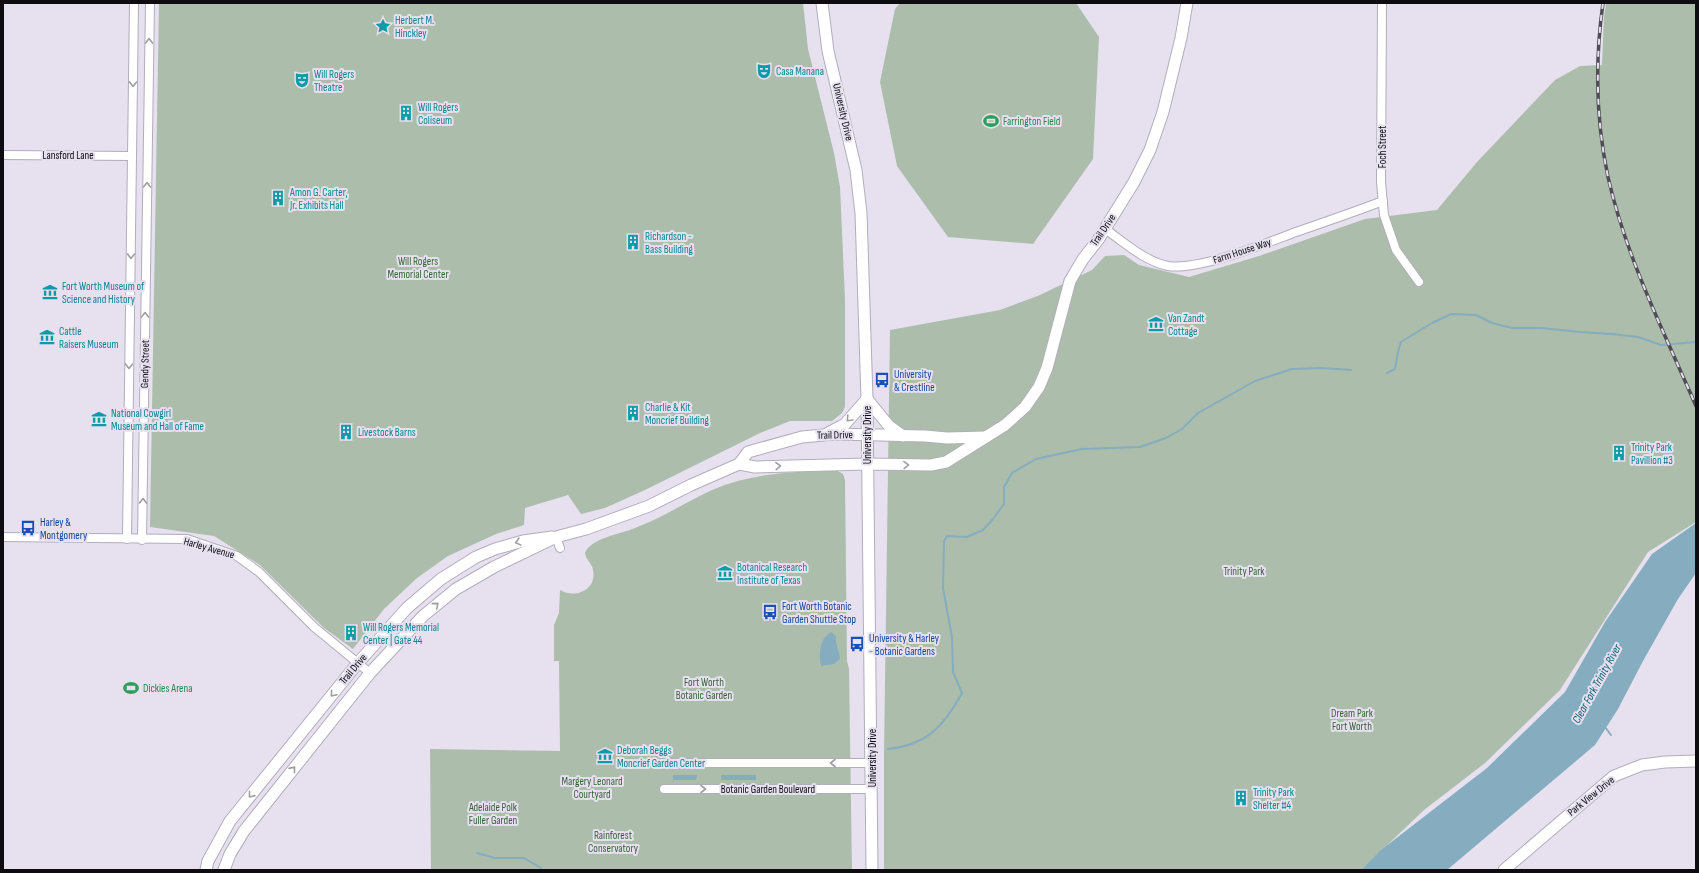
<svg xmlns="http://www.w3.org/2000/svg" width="1699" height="873" viewBox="0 0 1699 873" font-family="'Sofia Sans Condensed',sans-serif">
<rect width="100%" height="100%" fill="#e6e0ef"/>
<g fill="#acbeab">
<path d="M159 3H803L808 49 834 153 840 187 845 299V407L842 413 832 421H790L760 433 645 490 605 508 581 514 568 495 525 508 524 525 496 534 448 556 417 578 384 609 353 649 324 628 260 565 214 536 150 527Z"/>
<path d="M900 3H1076L1099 37 1093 159 1033 244 948 237 897 166 880 82 895 9Z"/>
<path d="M1606 3H1696V522L1648 552 1560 690 1485 763 1424 810 1361 870H884V754L890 330 1000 310 1040 295 1092 270 1105 256 1124 255 1139 265 1189 277 1259 256 1365 219 1437 210 1477 162 1555 80 1580 66 1602 65 1604 17Z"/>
<path d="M838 471 843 474 845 480 847 661 849 669 852 870H431L430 749 560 751 559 661H554V625L559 613 560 590C575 599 597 590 593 570 592 563 586 560 585 553 591 538 621 534 635 528 662 518 686 502 712 490 752 473 795 471 838 471Z"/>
</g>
<g fill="#85adbf">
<path d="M1696 523V573L1678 599 1643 661 1618 709 1595 745 1447 870H1361L1381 850 1487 768 1565 692 1605 622 1652 554Z"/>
<path d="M831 632 836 636C835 645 840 651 840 659L834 664 821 666C819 654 819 639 831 632Z"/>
<path d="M673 775H697L696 780H673Z"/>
<rect x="721" y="775" width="35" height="5"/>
</g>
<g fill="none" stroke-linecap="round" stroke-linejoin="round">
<g stroke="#85adbf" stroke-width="2">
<path d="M1387 373 1395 369 1398 352 1401 342 1432 323 1451 314 1476 315 1492 323 1512 328H1541L1580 332 1612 334 1638 337 1661 345 1696 342"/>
<path d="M1605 727 1611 735"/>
<path d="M888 749C927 745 944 726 962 693L953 672 952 637 943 588 944 541 947 536 967 537 983 530 993 519 1004 504V487L1012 473 1036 459 1082 449 1140 447 1166 438 1182 429 1198 413 1255 381 1292 369 1321 368 1351 370"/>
<path d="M477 853 495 858H524L541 868"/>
</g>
<defs>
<g id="street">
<path d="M1382 3 1381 182 1384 215 1396 250 1419 282"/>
<path d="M3 155 132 156"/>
<path d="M1105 229C1124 242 1144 261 1168 266 1199 271 1266 243 1296 232 1325 222 1354 212 1383 201"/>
<path d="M3 537 187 539 237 556 259 572 314 627 370 673"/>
<path d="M556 537 560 548"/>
<path d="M127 539 134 3"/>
<path d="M142 540 150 3"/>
<path d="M664 763H872"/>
<path d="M664 789H872"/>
</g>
<g id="secondary">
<path d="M822 3 828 51 856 170 861 213 867 399 872 870"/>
<path d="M867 399 889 426 903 436"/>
<path d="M828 433 845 424 867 399"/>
<path d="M739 464 755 467 867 464 931 465 946 462 1005 425 1025 407 1039 387 1047 368 1070 281 1083 259 1098 240 1134 182 1150 150 1163 112 1181 38 1187 3"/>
<path d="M206 870 208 861 230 821 357 664 407 608 441 579 476 557 495 549 523 541 552 537"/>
<path d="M224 870 230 854 244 831 370 673 423 616 456 589 494 567 556 537 586 529 649 506 691 485 739 464 748 452 802 437 834 434 925 436 947 438 986 437"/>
<path d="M1504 870 1614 776 1642 765 1665 762 1696 761"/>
</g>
</defs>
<use href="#street" stroke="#b2adbb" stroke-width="10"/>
<use href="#secondary" stroke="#b2adbb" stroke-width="13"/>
<use href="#street" stroke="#fff" stroke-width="8"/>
<use href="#secondary" stroke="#fff" stroke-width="11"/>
<defs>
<path id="rail" d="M1603 3C1595 60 1596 121 1608 177 1626 257 1664 332 1696 406"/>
</defs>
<use href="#rail" stroke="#4f4c54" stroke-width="3.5"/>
<use href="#rail" stroke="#e6e0ef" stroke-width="2" stroke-dasharray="6" stroke-linecap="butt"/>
</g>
<defs><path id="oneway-chevron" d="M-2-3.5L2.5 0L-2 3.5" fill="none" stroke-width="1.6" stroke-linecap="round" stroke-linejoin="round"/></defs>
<g stroke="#9f9ea0">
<use href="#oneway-chevron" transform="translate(149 41) rotate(-89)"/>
<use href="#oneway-chevron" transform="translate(133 84) rotate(91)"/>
<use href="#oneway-chevron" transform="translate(147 185) rotate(-89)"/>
<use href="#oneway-chevron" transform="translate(131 256) rotate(91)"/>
<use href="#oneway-chevron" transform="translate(145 315) rotate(-89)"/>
<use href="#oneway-chevron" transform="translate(129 366) rotate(91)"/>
<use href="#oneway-chevron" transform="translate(849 419) rotate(133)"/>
<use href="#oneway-chevron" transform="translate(906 465) rotate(-1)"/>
<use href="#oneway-chevron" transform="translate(778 466) rotate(-2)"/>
<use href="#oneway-chevron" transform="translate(143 501) rotate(-89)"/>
<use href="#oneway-chevron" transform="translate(518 542) rotate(165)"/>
<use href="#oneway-chevron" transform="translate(436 605) rotate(-40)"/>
<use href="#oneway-chevron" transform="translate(333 694) rotate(130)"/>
<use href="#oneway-chevron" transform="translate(833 763) rotate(180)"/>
<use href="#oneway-chevron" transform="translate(293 769) rotate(-51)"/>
<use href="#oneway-chevron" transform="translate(703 789)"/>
<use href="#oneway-chevron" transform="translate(251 795) rotate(129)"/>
</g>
<defs>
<symbol id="sight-bare" viewBox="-9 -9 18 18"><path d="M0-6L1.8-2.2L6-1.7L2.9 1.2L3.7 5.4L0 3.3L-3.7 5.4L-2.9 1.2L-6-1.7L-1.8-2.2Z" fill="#0f9aa8" stroke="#e6e0ef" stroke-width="2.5" paint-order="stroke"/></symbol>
<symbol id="theatre-bare" viewBox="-9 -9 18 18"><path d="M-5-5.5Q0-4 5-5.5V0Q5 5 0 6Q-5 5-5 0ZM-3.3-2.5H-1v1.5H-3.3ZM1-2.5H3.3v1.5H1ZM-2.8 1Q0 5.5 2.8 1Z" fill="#0f9aa8" stroke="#e6e0ef" stroke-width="2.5" paint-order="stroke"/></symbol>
<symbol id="building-bare" viewBox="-9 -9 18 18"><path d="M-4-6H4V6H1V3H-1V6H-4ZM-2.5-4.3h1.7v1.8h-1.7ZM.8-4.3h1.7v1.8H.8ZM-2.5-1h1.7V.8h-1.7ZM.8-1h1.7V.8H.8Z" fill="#0f9aa8" stroke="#e6e0ef" stroke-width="2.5" paint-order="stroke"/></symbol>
<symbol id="stadium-bare" viewBox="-9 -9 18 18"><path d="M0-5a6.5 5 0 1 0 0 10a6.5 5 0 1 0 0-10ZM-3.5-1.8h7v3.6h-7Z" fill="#2e9e5b" stroke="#e6e0ef" stroke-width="2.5" paint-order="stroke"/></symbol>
<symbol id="museum-bare" viewBox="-9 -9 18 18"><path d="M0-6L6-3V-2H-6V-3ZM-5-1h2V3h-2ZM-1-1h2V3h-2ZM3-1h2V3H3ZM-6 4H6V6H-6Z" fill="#0f9aa8" stroke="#e6e0ef" stroke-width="2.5" paint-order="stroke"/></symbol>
<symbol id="bus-bare" viewBox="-9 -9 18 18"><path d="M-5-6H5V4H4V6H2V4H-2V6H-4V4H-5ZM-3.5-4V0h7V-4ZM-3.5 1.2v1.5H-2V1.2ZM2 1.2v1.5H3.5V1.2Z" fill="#1a4fb4" stroke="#e6e0ef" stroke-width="2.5" paint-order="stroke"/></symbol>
</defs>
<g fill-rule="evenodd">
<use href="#sight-bare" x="372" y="15" width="22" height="22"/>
<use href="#theatre-bare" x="753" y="60" width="22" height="22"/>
<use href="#theatre-bare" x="291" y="69" width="22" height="22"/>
<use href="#building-bare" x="395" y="102" width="22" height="22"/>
<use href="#stadium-bare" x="980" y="110" width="22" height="22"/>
<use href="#building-bare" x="267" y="187" width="22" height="22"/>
<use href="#building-bare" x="622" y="231" width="22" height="22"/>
<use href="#museum-bare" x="39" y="281" width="22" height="22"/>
<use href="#museum-bare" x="1145" y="313" width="22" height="22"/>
<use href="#museum-bare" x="36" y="326" width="22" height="22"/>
<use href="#bus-bare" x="871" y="369" width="22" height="22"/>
<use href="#building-bare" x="622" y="402" width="22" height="22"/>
<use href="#museum-bare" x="88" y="408" width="22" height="22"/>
<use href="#building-bare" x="335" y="421" width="22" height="22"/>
<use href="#building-bare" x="1608" y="442" width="22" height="22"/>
<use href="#bus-bare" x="17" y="517" width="22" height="22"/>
<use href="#museum-bare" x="714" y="562" width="22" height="22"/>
<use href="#bus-bare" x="759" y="601" width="22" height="22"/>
<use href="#building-bare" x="340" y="622" width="22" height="22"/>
<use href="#bus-bare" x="846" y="633" width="22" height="22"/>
<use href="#stadium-bare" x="120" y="677" width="22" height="22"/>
<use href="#museum-bare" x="594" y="745" width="22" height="22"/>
<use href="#building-bare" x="1230" y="787" width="22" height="22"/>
</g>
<g text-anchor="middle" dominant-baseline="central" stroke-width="4" stroke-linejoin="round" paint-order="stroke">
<g font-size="11" fill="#0d838f" stroke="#e6e0ef" text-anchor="start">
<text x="395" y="20">Herbert M.<tspan x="395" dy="13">Hinckley</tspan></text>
<text x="776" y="71">Casa Manana</text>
<text x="314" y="74">Will Rogers<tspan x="314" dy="13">Theatre</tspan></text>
<text x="418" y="107">Will Rogers<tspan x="418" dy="13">Coliseum</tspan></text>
<text x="290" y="192">Amon G. Carter,<tspan x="290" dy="13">Jr. Exhibits Hall</tspan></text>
<text x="645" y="236">Richardson -<tspan x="645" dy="13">Bass Building</tspan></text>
<text x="62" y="286">Fort Worth Museum of<tspan x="62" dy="13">Science and History</tspan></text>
<text x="1168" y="318">Van Zandt<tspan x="1168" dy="13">Cottage</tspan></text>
<text x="59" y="331">Cattle<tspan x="59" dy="13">Raisers Museum</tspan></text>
<text x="645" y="407">Charlie &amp; Kit<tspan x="645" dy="13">Moncrief Building</tspan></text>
<text x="111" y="413">National Cowgirl<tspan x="111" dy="13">Museum and Hall of Fame</tspan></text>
<text x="358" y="432">Livestock Barns</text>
<text x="1631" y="447">Trinity Park<tspan x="1631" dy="13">Pavillion #3</tspan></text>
<text x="737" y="567">Botanical Research<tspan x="737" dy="13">Institute of Texas</tspan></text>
<text x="363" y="627">Will Rogers Memorial<tspan x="363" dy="13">Center | Gate 44</tspan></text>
<text x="617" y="750">Deborah Beggs<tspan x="617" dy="13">Moncrief Garden Center</tspan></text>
<text x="1253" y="792">Trinity Park<tspan x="1253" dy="13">Shelter #4</tspan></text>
</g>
<g font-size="11" fill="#0e0c11" stroke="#e6e0ef">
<text transform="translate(843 112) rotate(77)">University Drive</text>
<text transform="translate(1382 147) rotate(-90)">Foch Street</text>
<text x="68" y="155">Lansford Lane</text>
<text transform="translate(1103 230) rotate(-56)">Trail Drive</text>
<text transform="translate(1242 251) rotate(-18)">Farm House Way</text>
<text transform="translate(145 364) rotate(-89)">Gendy Street</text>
<text transform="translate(835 435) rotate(-1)">Trail Drive</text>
<text transform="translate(867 435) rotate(-90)">University Drive</text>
<text transform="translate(209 548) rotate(16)">Harley Avenue</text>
<text transform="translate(353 669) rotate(-50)">Trail Drive</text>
<text transform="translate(872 758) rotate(-90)">University Drive</text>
<text x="768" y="789">Botanic Garden Boulevard</text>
<text transform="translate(1591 796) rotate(-39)">Park View Drive</text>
</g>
<g font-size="11" fill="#27864d" stroke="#e6e0ef" text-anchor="start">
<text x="1003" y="121">Farrington Field</text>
<text x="143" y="688">Dickies Arena</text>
</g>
<g font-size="11" fill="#355f36" stroke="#e6e0ef">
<text x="418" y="261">Will Rogers<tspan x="418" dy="13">Memorial Center</tspan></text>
<text x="1244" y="571">Trinity Park</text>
<text x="704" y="682">Fort Worth<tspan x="704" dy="13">Botanic Garden</tspan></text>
<text x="1352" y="713">Dream Park<tspan x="1352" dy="13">Fort Worth</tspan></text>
<text x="592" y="781">Margery Leonard<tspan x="592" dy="13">Courtyard</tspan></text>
<text x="493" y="807">Adelaide Polk<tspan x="493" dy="13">Fuller Garden</tspan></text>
<text x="613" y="835">Rainforest<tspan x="613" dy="13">Conservatory</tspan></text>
</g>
<g font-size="11" fill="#164399" stroke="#e6e0ef" text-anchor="start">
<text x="894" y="374">University<tspan x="894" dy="13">&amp; Crestline</tspan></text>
<text x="40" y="522">Harley &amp;<tspan x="40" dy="13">Montgomery</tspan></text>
<text x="782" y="606">Fort Worth Botanic<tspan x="782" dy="13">Garden Shuttle Stop</tspan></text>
<text x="869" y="638">University &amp; Harley<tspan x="869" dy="13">- Botanic Gardens</tspan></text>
</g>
<g font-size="12" font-style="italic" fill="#0c5b75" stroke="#e6e0ef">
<text transform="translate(1597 684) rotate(-61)">Clear Fork Trinity River</text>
</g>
</g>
<rect width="1699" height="873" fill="none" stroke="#0e0c11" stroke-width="8"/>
</svg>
